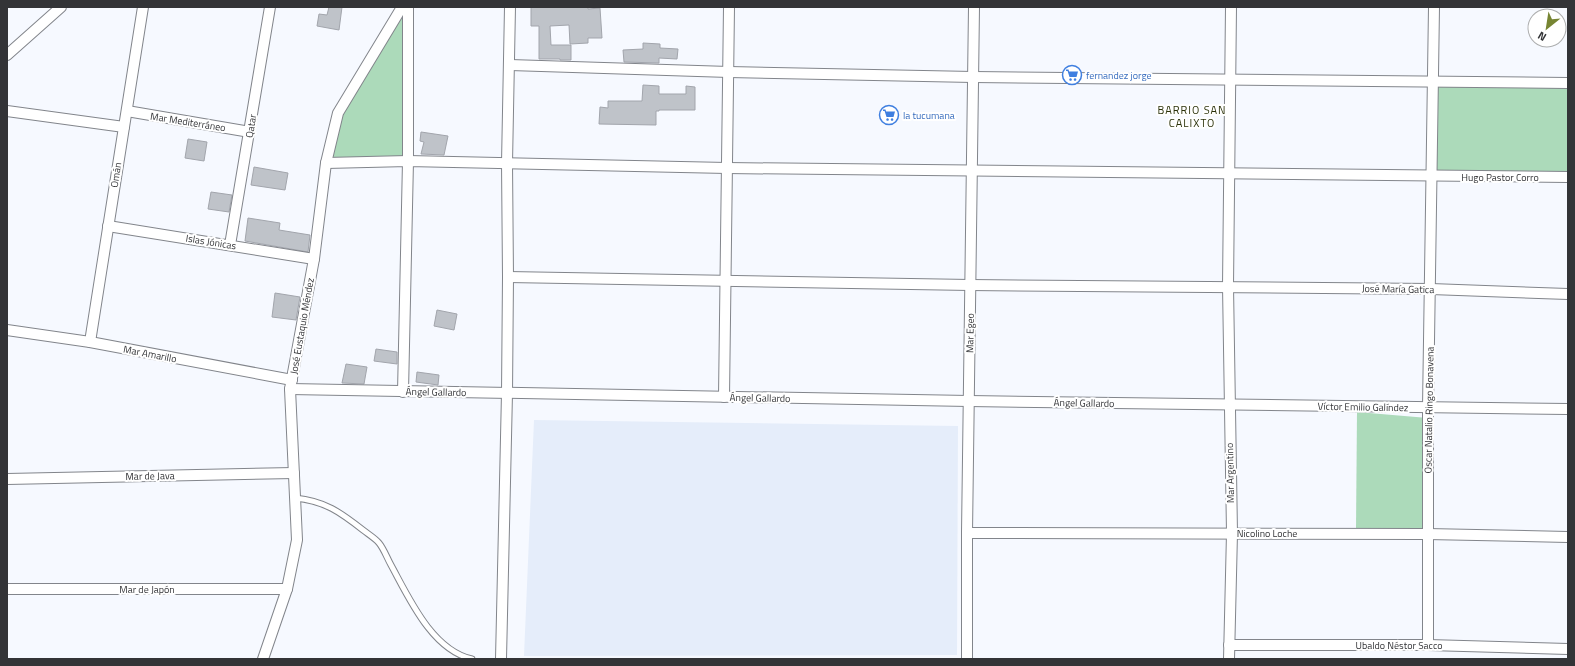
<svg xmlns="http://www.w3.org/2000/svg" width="1575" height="666" viewBox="0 0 1575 666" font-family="'Titillium Web',sans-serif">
<rect width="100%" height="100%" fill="#f6f9ff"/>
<path fill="#e5edfa" d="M534 420 958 426 957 655 524 656Z"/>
<g fill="#acdaba">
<path d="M407 7V160L327 162 336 123Z"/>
<path d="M1434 82 1568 84V176L1433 174Z"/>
<path d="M1357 412 1428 418 1426 530 1356 529Z"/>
</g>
<g fill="#bfc3c9" stroke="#a2a5ac">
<path d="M329 7H342L339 30 317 26 319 14 327 15Z"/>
<path d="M531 7H588V9L600 8 602 38H588V43L570 44 569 25 550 26 551 45H571V60H560V59H539V26H531Z"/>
<path d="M643 43 660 44V48L678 49 677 59 659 58V63L624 62 623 50 643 49Z"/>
<path d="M643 85 659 86V94H686V86L695 87V110H659V111H656V125L599 124 600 107 608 108V101H642Z"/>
<path d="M421 132 448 136 444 155 421 154 424 142 420 141Z"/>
<path d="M188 139 207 142 204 161 185 158Z"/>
<path d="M254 167 288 173 285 190 251 185Z"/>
<path d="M211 192 232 195 229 212 208 209Z"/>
<path d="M248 218 280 223 279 230 310 235 308 252 245 241Z"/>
<path d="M275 293 300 297 296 320 272 317Z"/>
<path d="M437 310 457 314 454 330 434 326Z"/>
<path d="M376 349 397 352V364L374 361Z"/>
<path d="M346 364 367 367 364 384 342 383Z"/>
<path d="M417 372 439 375 438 385 416 382Z"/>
</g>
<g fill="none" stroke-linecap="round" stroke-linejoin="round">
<defs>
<path id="service" d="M295 498C325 501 340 512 363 530 368 534 375 538 379 543 384 549 387 558 391 565 409 598 432 650 472 659"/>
<g id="minor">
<path d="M7 55 61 7"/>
<path d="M510 65 729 72 973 77 1568 83"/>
<path d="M7 111 124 127"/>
<path d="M127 111 250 132"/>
<path d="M326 163 408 161 727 168 1568 177"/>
<path d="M108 226 314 259"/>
<path d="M230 245 270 7"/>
<path d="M508 277 970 285 1431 289 1568 294"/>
<path d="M7 330 90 342 292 380"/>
<path d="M90 342 143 7"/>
<path d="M290 389 969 401 1568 409"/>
<path d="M403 392 408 161V7"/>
<path d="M724 397 729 7"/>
<path d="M7 479 294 473"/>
<path d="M967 533 1427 534 1568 537"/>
<path d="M7 589H287"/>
<path d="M1229 645H1428L1568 649"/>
<path d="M1428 645V408L1434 7"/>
<path d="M263 659 287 589 297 540 290 389 314 259 326 163 338 113 402 7"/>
<path d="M501 659 507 393 508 277 507 163 510 7"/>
<path d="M967 659V533L974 7"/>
<path d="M1229 659 1232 533 1228 286 1231 7"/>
</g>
</defs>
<use href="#service" stroke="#82858b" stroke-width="7"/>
<use href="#minor" stroke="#82858b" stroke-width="12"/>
<use href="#service" stroke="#fff" stroke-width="5"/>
<use href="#minor" stroke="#fff" stroke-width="10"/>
</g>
<defs>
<symbol id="supermarket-ring" viewBox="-11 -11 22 22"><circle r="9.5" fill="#fff" stroke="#3f7fe0" stroke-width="1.5"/><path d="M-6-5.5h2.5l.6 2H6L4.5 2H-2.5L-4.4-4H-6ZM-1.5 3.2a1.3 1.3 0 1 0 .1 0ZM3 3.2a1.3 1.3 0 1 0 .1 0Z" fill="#3f7fe0"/></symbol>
</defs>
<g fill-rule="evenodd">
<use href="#supermarket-ring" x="1061" y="64" width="22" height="22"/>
<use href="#supermarket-ring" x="878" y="104" width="22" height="22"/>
</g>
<g text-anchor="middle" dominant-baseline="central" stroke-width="4" stroke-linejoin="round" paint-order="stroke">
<g font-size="10" fill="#366cbe" stroke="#fff" text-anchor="start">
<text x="1086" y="75">fernandez jorge</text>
<text x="903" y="115">la tucumana</text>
</g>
<g font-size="10" fill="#333437" stroke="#fff">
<text transform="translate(188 122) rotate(9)">Mar Mediterráneo</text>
<text transform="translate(251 126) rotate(-81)">Qatar</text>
<text transform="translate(116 175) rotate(-81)">Omán</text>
<text x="1500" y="177">Hugo Pastor Corro</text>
<text transform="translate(211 242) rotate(9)">Islas Jónicas</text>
<text transform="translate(1398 289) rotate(1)">José María Gatica</text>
<text transform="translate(302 326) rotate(-80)">José Eustaquio Méndez</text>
<text transform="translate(970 333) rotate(-89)">Mar Egeo</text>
<text transform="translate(150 354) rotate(11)">Mar Amarillo</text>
<text transform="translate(436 392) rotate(1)">Ángel Gallardo</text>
<text transform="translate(760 398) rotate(1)">Ángel Gallardo</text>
<text transform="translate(1084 403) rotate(1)">Ángel Gallardo</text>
<text transform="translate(1363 407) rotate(1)">Víctor Emilio Galíndez</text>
<text transform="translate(1429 410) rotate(-89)">Oscar Natalio Ringo Bonavena</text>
<text transform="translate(1230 473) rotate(-91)">Mar Argentino</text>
<text transform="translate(150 476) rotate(-1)">Mar de Java</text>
<text x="1267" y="533">Nicolino Loche</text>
<text x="147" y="589">Mar de Japón</text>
<text x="1399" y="645">Ubaldo Néstor Sacco</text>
</g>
<g font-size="11" letter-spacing="1" fill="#2a3108" stroke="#fff">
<text x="1192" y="110">BARRIO SAN<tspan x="1192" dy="13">CALIXTO</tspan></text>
</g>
</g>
<rect width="1575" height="666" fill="none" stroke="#333437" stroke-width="16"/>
<g transform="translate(1547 28) rotate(210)"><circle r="19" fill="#ffffff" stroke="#adaeaf"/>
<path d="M0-3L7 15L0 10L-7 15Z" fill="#778533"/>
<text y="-6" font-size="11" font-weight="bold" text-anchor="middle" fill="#333437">N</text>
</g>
</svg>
